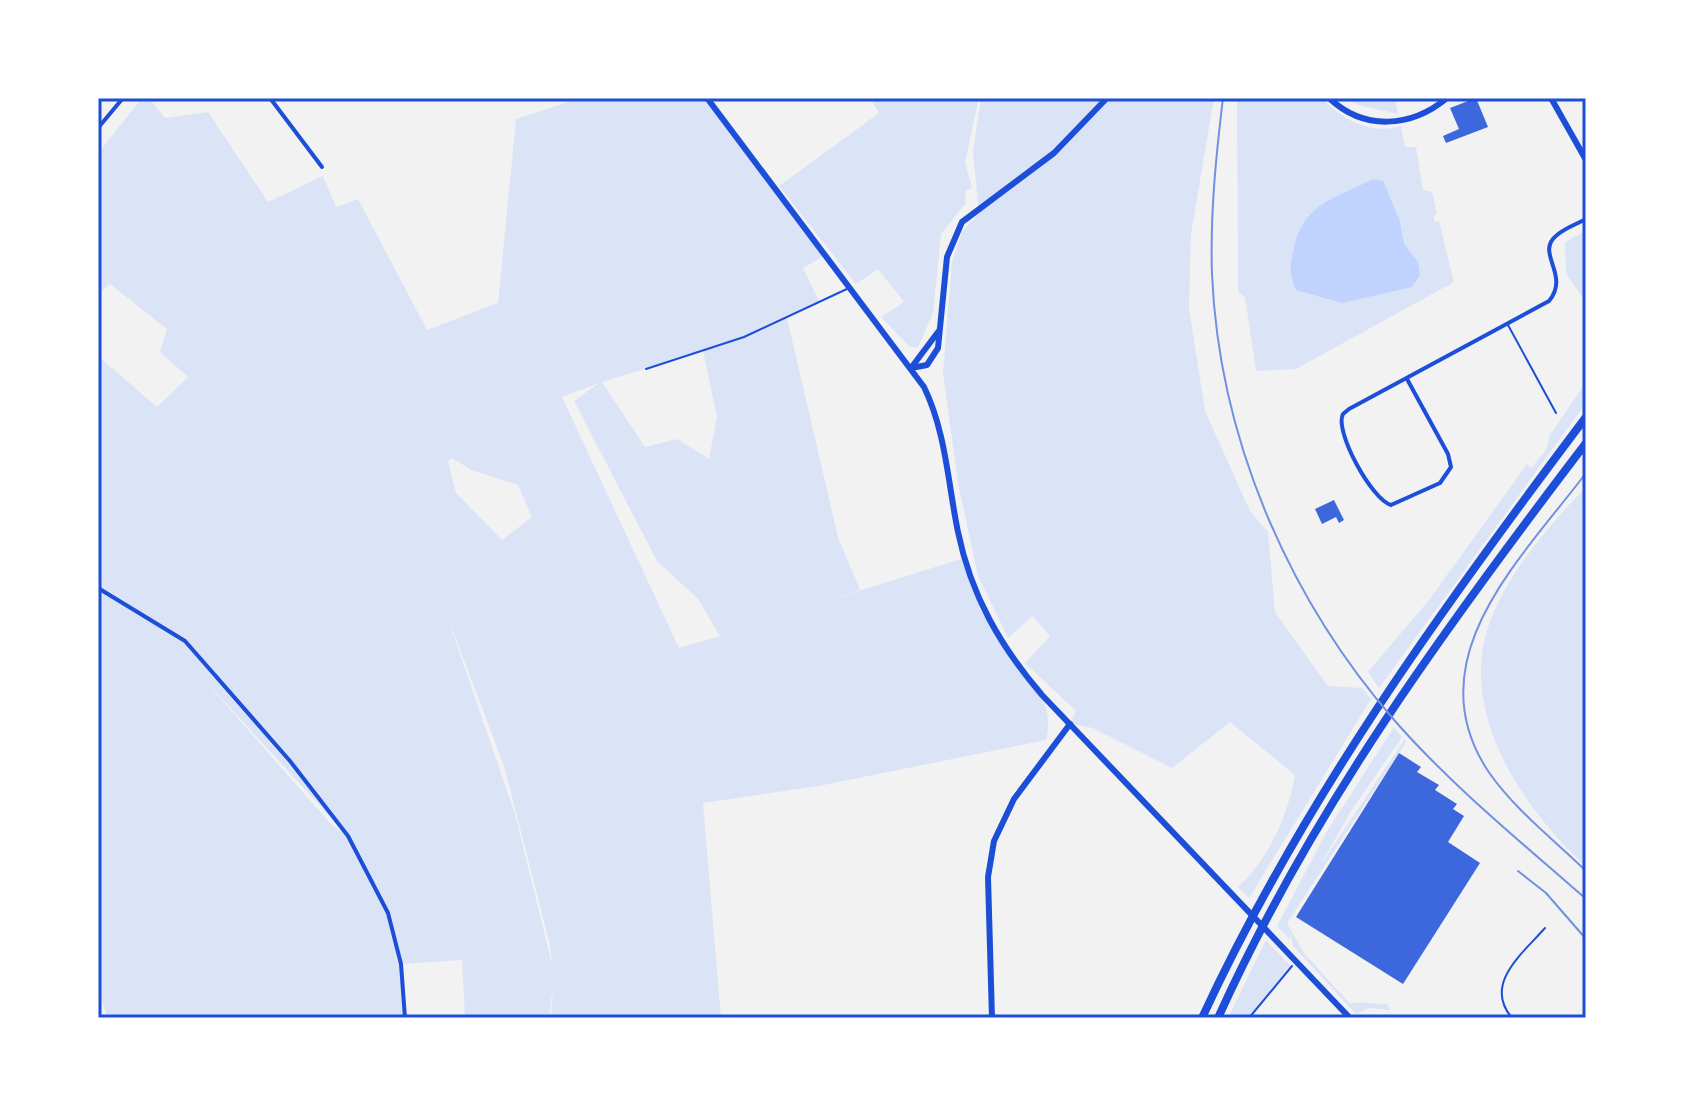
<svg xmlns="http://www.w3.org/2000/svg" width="1684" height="1116" viewBox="0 0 1684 1116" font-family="'Public Sans',sans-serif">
<rect width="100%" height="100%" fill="#f2f2f2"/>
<g fill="#dbe4f7" fill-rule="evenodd">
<path d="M142 98H149L165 118 208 112 268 202 323 176 336 207 358 199 427 330 498 303 516 119 581 98H704L825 255 803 268 820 303 787 318 838 537 860 590 811 606 964 558C972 579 978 603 989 621 1011 657 1059 695 1046 740L819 786 703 803 721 1018H551L553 985 549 1018H465L462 960 402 964 405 1018H107L102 1001 98 1002 101 1018H98V356L157 407 188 377 160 352 167 329 110 284 98 295V153ZM703 351 717 417 709 459 677 439 645 447 602 382ZM599 383 574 401 657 561 698 599 720 636 679 648 562 397ZM452 458 471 470 518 485 532 517 502 540 456 493 448 461ZM446 613 504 766 550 945 552 964 515 814ZM200 675 344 832 343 833 330 823Z"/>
<path d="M870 98H979L965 162 972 188 965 191 966 203 941 234 933 313 918 347H910L881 317 904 302 878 269 856 284 779 186 879 113Z"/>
<path d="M981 98H1214L1191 234 1189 308 1205 411 1250 511 1268 532 1275 612 1328 686 1362 688 1371 699 1249 898 1238 887C1267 862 1289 813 1295 775L1230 722 1172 768 1093 728 1070 724 1076 711 1025 663 1050 636 1033 616 1008 638 978 576 958 483 943 373 952 262 962 232 979 213 973 152Z"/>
<path d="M1237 98H1322C1342 120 1370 135 1401 126L1405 147H1416L1423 190 1432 192 1437 214 1433 216 1435 222 1439 221 1454 282 1296 369 1256 371 1245 297 1238 292ZM1305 215 1400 221 1404 244 1418 262Z"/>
<path d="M1345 98H1395L1398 114 1358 105Z"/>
<path d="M1586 231V303L1566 273 1565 242Z"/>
<path d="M1586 382V403L1379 688 1368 672 1429 600 1527 464 1531 468 1546 450 1550 435Z"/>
<path d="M1586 487V867C1520 805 1453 707 1493 614 1513 567 1551 523 1586 487Z"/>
<path d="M1394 727 1402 737 1351 811 1321 864 1405 739 1406 742 1287 923 1304 953 1350 1004C1364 1000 1373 1005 1387 1004L1390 1010 1369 1008 1356 1014 1293 946 1289 928 1290 940 1277 926 1326 833Z"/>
<path d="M1266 940 1284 959 1282 963 1286 960 1290 966 1248 1018H1228Z"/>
</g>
<path fill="#bfd3fe" d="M1373 179 1383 181 1400 221 1404 244 1418 262 1420 275 1412 287 1342 303 1296 290C1289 273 1290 265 1294 248 1303 203 1335 199 1373 179Z"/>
<g fill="#3d67dc">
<path d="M1476 98 1488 127 1446 143 1443 136 1459 129 1450 108Z"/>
<path d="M1334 500 1344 520 1339 523 1336 517 1322 524 1315 509Z"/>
<path d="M1399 753 1421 767 1417 772 1439 785 1435 790 1457 804 1453 809 1464 816 1448 842 1480 863 1403 984 1296 917Z"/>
</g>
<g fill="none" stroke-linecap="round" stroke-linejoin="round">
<path stroke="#1d4ed8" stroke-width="2" d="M1249 1018 1292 966"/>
<g stroke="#1d4ed8" stroke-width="2">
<path d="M1508 325 1556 413"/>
<path d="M646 369 744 337 849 288"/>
<path d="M1512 1018C1483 984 1522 954 1545 928"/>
</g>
<g stroke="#1d4ed8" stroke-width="4">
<path d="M270 98 322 167"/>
<path d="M98 128 123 98"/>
<path d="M1407 379 1448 454 1451 467 1440 483 1391 505C1372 500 1334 431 1343 414L1349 409 1549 301C1571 274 1534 253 1557 235 1565 228 1577 224 1586 219"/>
<path d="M98 588 185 641 290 761 348 836 388 913 401 964 405 1018"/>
</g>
<g stroke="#1d4ed8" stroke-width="6">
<path d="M707 98 924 387C946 432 948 484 958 532 971 595 1000 646 1042 695L1350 1018"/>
<path d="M1329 98C1364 131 1411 128 1447 98"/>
<path d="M911 368 927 365 938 348 947 257 962 222 1054 153 1107 98"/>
<path d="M911 368 938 332"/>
<path d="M992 1018 988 877 994 841 1014 799 1070 724"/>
</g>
<path stroke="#1d4ed8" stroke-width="6" d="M1551 98 1586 160"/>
<g stroke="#1d4ed8" stroke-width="8">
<path d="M1202 1018C1303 800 1442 608 1586 417"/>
<path d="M1218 1018C1312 809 1448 624 1586 443"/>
</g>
<g stroke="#7290e2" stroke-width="2">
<path d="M1223 98C1216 156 1210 215 1212 274 1219 438 1288 598 1395 721 1452 786 1521 842 1586 899"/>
<path d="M1586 473C1522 558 1414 659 1488 771 1514 809 1553 839 1586 871"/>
<path d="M1518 871 1546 893 1586 939"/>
</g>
</g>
<rect width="1684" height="1116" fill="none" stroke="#ffffff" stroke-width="200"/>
<rect x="100" y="100" width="1484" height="916" fill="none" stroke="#1d4ed8" stroke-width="3"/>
</svg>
